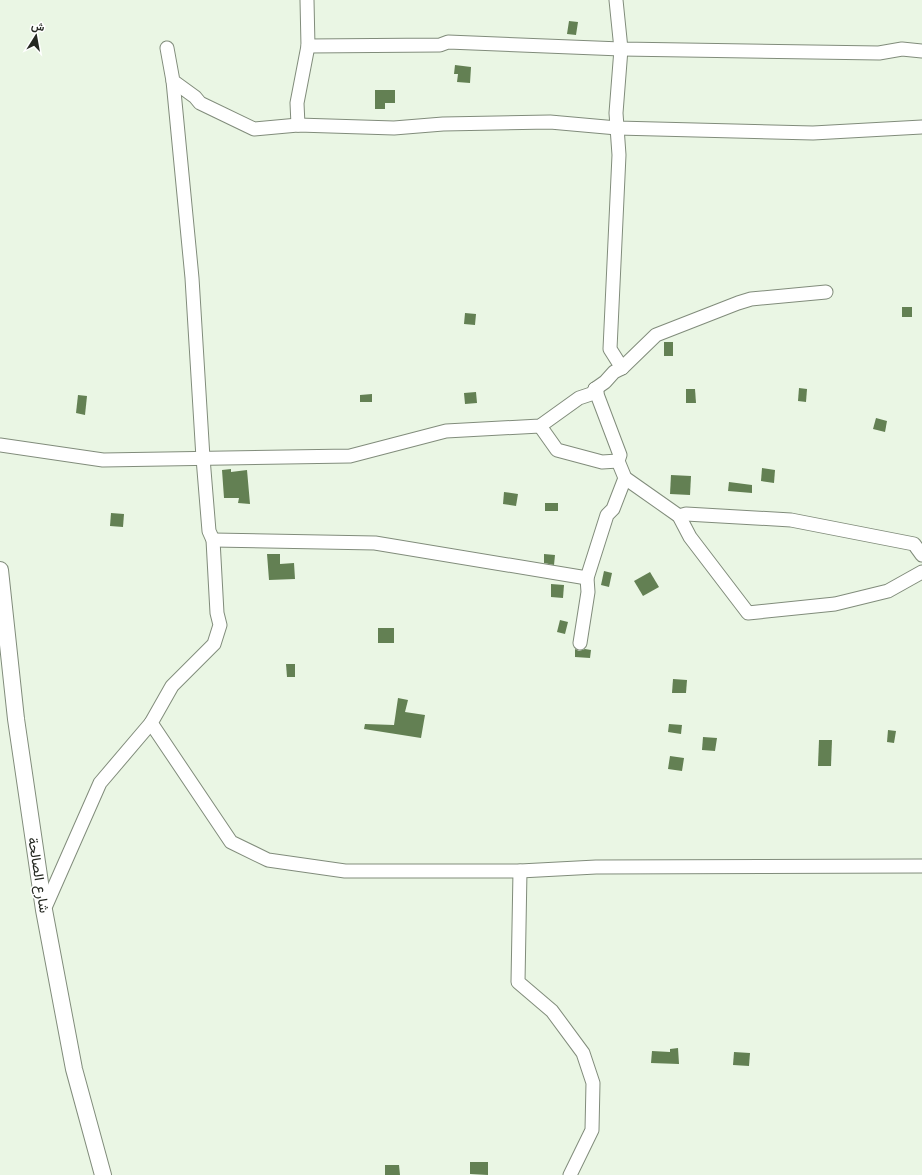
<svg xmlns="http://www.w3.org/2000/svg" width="922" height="1175" viewBox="0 0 922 1175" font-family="'Work Sans',Vazirmatn,sans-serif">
<rect width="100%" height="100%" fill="#eaf6e4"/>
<g fill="#638053">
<path d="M569 21 578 22 576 35 567 34Z"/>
<path d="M455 65 471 67 470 83 457 82 458 74H454Z"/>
<path d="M375 90H395V103H385V109H375Z"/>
<rect x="902" y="307" width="10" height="10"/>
<path d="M465 313 476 314 475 325 464 324Z"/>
<rect x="664" y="342" width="9" height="14"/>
<path d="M799 388 807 389 806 402 798 401Z"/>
<path d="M686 389H695L696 403H686Z"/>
<path d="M476 392 477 403 465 404 464 393Z"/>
<path d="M372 394V402H360V395Z"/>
<path d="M78 395 87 396 85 415 76 413Z"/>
<path d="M876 418 887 421 885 432 873 429Z"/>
<path d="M762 468 775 470 774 483 761 481Z"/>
<path d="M231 469V472L247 470 250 504 238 503 239 498H224L222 470Z"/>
<path d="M671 475 691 476 690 495 670 494Z"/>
<path d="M729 482 752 485V493L728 491Z"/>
<path d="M504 492 518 494 516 506 503 504Z"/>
<rect x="545" y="503" width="13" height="8"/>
<path d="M111 513 124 514 123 527 110 526Z"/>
<path d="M267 554H280V564L294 563 295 579 269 580Z"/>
<path d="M544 554 555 555 554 565 544 563Z"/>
<path d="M604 571 612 573 609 587 601 585Z"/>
<path d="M650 572 659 587 643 596 634 581Z"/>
<path d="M551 584 564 585 563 598 551 597Z"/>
<path d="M560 620 568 622 565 634 557 632Z"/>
<rect x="378" y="628" width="16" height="15"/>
<path d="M575 649 579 651 585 649 591 650 590 658 575 657Z"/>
<path d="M286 664H295V677H287Z"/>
<path d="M673 679 687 680 686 693H672Z"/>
<path d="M398 698 408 700 405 712 425 715 421 738 364 729 365 724 394 725Z"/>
<path d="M669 724 682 725 681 734 668 732Z"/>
<path d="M888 730 896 731 894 743 887 742Z"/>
<path d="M703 737 717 738 715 751 702 750Z"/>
<path d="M819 740H832L831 766H818Z"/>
<path d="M670 756 684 758 682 771 668 769Z"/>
<path d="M678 1048 679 1064 651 1063 652 1051 670 1052V1049Z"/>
<path d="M734 1052 750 1053 749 1066 733 1065Z"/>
<path d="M470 1162H488V1175L470 1174Z"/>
<path d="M385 1165H399L400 1175H385Z"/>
</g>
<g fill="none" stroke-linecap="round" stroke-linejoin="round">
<defs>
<g id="minor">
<path d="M616 0 621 49 616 113 619 155 610 349 622 368"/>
<path d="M308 46 440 45 448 42 621 49 879 53 902 49 922 51"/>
<path d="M167 48 173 81 195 97 200 103 254 129 298 125 394 128 443 124 550 122 617 128 813 133 922 127"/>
<path d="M173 81 192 278 203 458 209 531 213 540 217 613 220 625 214 644 172 686 151 723 231 842 268 860 345 871H520L596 867 922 866"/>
<path d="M298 125 297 103 308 46 307 0"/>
<path d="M595 389 620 455 618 461 625 478 679 516 690 537 748 613 835 604 888 591 922 572"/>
<path d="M595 389 605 382 614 372 622 368 656 335 738 303 751 299 826 292"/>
<path d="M540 426 557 450 602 462 618 461"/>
<path d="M0 445 103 460 350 456 446 431 540 426 579 398 597 392 595 389"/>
<path d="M679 516 686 514 791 520 914 544 922 555"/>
<path d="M213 540 375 543 587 578"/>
<path d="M580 643 588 592 587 578 607 515 613 509 625 478"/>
<path d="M520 871 518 982 552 1011 583 1053 593 1083 592 1130 570 1175"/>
<path d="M44 910 100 783 151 723"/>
</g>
<path id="major" d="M0 570 16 719 44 910 74 1069 103 1175"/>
</defs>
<use href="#minor" stroke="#818c7b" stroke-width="15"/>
<use href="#major" stroke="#818c7b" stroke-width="18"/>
<use href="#minor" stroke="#fff" stroke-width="13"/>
<use href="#major" stroke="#fff" stroke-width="16"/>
</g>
<g text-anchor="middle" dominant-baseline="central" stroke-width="3" stroke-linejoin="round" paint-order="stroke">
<g font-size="14" fill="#242821" stroke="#fff">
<text transform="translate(39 875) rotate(81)">شارع الصالحة</text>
</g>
</g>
<g transform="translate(36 36) rotate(11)" stroke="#ffffff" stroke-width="3" paint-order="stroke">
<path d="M0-3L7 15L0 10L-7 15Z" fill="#242821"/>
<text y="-6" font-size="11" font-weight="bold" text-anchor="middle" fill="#242821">ش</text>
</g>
</svg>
